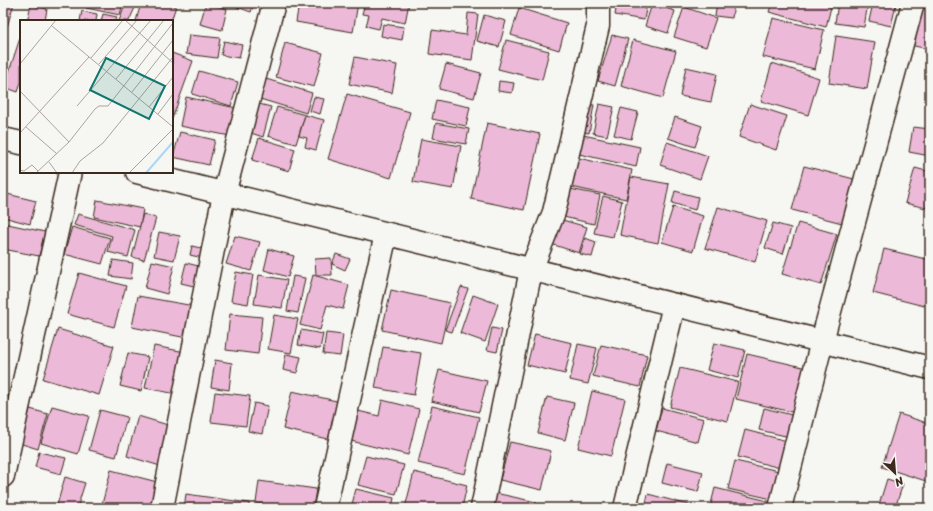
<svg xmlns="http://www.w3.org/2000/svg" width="933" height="511" viewBox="0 0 933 511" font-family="Sriracha,sans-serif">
<rect width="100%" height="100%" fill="#f6f6f2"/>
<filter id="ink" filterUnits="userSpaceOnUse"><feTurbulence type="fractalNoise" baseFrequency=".025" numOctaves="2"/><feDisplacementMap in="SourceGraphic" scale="8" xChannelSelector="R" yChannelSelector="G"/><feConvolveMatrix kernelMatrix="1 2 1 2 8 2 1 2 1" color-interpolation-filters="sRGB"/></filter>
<g filter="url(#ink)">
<g fill="#ecbad8" stroke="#3b2a1e">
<path d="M3 3H14L7 27 3 26Z"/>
<path d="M87 3H123L120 15 86 8Z"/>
<path d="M126 3H137L129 21H119Z"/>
<path d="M141 3H166L176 6 171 21H136Z"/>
<path d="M206 3 227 9 222 30 200 24Z"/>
<path d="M226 3H254L251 12Z"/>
<path d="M299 3H358L353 32 296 22Z"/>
<path d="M365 3H409L405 23 382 18 379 29 366 26 369 15 362 14Z"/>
<path d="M617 3H647L644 20 615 15Z"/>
<path d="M717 3H734L732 18 715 16Z"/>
<path d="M772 3H832L826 27 769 12Z"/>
<path d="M838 3H868L864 27 835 23Z"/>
<path d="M873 3H887L896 5 891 26 869 21Z"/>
<path d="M652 4 675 11 668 33 645 26Z"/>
<path d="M31 5 47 9 45 21H27Z"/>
<path d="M921 5 930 7V41L928 49 910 45Z"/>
<path d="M684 7 716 18 706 47 674 37Z"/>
<path d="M519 8 567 23 559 50 511 35Z"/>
<path d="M82 11 97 14 96 21H80Z"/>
<path d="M468 13 478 14 472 60 429 54 432 30 466 35Z"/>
<path d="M103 14 117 17 116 21H101Z"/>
<path d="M484 15 506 21 499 47 477 41Z"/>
<path d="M773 18 824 30 815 69 763 57Z"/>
<path d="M383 24 404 27 402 40 381 36Z"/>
<path d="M21 35V82L18 92 4 87Z"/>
<path d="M189 35 220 38 217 58 186 54Z"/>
<path d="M612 35 628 39 615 86 598 81Z"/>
<path d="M836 36 875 42 867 89 829 83Z"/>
<path d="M506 40 549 51 542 80 498 69Z"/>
<path d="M633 40 676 51 663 98 621 86Z"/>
<path d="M224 41 242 45 239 58 221 55Z"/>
<path d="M285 43 323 53 314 87 276 77Z"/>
<path d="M172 53 193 61 172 119Z"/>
<path d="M355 57 397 65 392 93 349 84Z"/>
<path d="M772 63 819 78 808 115 761 101Z"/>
<path d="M446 64 481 73 474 98 439 89Z"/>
<path d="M686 67 717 74 711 102 680 96Z"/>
<path d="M199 71 238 82 231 106 192 94Z"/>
<path d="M266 79 312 93 306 113 260 99Z"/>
<path d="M499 81 514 83 512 93 498 91Z"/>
<path d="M347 94 410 112 391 178 328 159Z"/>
<path d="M186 97 241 109 235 137 180 126Z"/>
<path d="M314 97 324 99 320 114 310 111Z"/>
<path d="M436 100 470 107 466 126 432 119Z"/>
<path d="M583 103 594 105 589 133 578 131Z"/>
<path d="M259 104 271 107 263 137 251 133Z"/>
<path d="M599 104 614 107 607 136 593 133Z"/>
<path d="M750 104 787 116 776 150 739 137Z"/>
<path d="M277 107 305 115 296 144 268 136Z"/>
<path d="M621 108 638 112 631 139 614 135Z"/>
<path d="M305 115 324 120 316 150 305 147 307 138 299 136Z"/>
<path d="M675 117 702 126 695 147 668 138Z"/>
<path d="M436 123 469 129 466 144 433 138Z"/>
<path d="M487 123 540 134 524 210 471 199Z"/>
<path d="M913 127 930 129V156L909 152Z"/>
<path d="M180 132 215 140 209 165 173 157Z"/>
<path d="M583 135 640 147 636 167 579 154Z"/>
<path d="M259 138 295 149 289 171 252 160Z"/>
<path d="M421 139 461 146 453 189 413 182Z"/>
<path d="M667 142 708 156 700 179 660 165Z"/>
<path d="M574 157 632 170 626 199 567 186Z"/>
<path d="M804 166 854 179 842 223 792 210Z"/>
<path d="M915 168 930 172V193L926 208 905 203Z"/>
<path d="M631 177 669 184 658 243 620 235Z"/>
<path d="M565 188 600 195 594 224 559 216Z"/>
<path d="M675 191 698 197 695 210 672 203Z"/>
<path d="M3 193 36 201 30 224 3 217Z"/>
<path d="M603 196 622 201 613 237 594 233Z"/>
<path d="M97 200 143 209 140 227 94 217Z"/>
<path d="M673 207 703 216 693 251 662 242Z"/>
<path d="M718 207 767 221 755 262 705 248Z"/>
<path d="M78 214 135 230 128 257 108 252 112 236 74 225Z"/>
<path d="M143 214 156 218 144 260 132 257Z"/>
<path d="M559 219 587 227 579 253 551 244Z"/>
<path d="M3 223 45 232 39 256 3 249Z"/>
<path d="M773 223 791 228 783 254 765 248Z"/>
<path d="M798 223 837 234 821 285 782 274Z"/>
<path d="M72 227 110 238 102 264 64 254Z"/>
<path d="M159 232 180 236 174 260 154 256Z"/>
<path d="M235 236 260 242 251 271 226 264Z"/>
<path d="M585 238 596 242 592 257 580 254Z"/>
<path d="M192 246 209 250 207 259 190 255Z"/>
<path d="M269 249 294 256 288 277 264 270Z"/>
<path d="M884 249 930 260V283L924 306 873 293Z"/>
<path d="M336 254 350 259 345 270 332 264Z"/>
<path d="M331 258 332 275H316L315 259Z"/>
<path d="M113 260 133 263 131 279 110 276Z"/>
<path d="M152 261 174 266 167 294 145 288Z"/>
<path d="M186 263 207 268 202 288 181 283Z"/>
<path d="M236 272 253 275 248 304 231 301Z"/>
<path d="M79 273 126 286 114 327 67 314Z"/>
<path d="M259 275 287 280 282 308 254 304Z"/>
<path d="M313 275 349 285 343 309 327 305 320 330 300 325Z"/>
<path d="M293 276 305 278 298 313 287 311Z"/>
<path d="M461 287 468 289 452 332 445 330Z"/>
<path d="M391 290 450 303 441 343 382 330Z"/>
<path d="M473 295 498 304 485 342 460 333Z"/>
<path d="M138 296 194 306 187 338 132 327Z"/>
<path d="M230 314 262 317 258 354 226 350Z"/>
<path d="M274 315 298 319 291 353 268 349Z"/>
<path d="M492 328 502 330 497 352 487 350Z"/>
<path d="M58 329 114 346 99 395 43 379Z"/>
<path d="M301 330 323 334 320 349 298 345Z"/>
<path d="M326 333 343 335 340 356 323 354Z"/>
<path d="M535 334 572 343 565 374 527 365Z"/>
<path d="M714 343 745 350 738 378 707 370Z"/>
<path d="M578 344 597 348 588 384 570 380Z"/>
<path d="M601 345 647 355 640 387 593 376Z"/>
<path d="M154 346 185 352 177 394 145 388Z"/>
<path d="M383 347 421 353 414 395 375 388Z"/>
<path d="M128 353 148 357 141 391 120 386Z"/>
<path d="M286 354 301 357 297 373 283 370Z"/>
<path d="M747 354 807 368 796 413 736 399Z"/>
<path d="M215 360 232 363 229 390 211 387Z"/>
<path d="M680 368 738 382 728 421 670 407Z"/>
<path d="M439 370 487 381 479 412 431 401Z"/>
<path d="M292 391 341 402 332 440 283 429Z"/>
<path d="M592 391 625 399 611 456 578 448Z"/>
<path d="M215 392 250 396 246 426 211 422Z"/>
<path d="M547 397 574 403 565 440 538 433Z"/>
<path d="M382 400 419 409 408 455 351 441 358 411 379 416Z"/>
<path d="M254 403 268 406 262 434 248 431Z"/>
<path d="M52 406 89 416 78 454 41 443Z"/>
<path d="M432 406 479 417 465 474 418 463Z"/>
<path d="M662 408 704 419 698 442 656 431Z"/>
<path d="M764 408 796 416 790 437 759 430Z"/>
<path d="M30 409 48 414 38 449 19 443Z"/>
<path d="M100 410 127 417 116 457 89 450Z"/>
<path d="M899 414 930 424V429L926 443 930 444V477L929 482 882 467Z"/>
<path d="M138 416 178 428 167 468 127 456Z"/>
<path d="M745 430 791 442 784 469 738 457Z"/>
<path d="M510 442 551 451 542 490 500 480Z"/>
<path d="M39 452 66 458 61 474 35 467Z"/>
<path d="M366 456 404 465 396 494 358 485Z"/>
<path d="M735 461 779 471 772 499 728 489Z"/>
<path d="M667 463 703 472 698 492 662 483Z"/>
<path d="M111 470 165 484 158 508H101Z"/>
<path d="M414 472 467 485 462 508H405Z"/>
<path d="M65 477 85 483 77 508H67L57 505Z"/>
<path d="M887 479 903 484 895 508H878Z"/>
<path d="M259 481 316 489 313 508H290L256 503Z"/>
<path d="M715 488 772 502 770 508H710Z"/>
<path d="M356 489 394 498 392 508H351Z"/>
<path d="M495 493 536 502 535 508H492Z"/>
<path d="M186 494 249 503V508H184Z"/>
<path d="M648 494 693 506 692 508H645Z"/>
</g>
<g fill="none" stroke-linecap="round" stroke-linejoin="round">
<defs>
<g id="street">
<path d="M3 476 70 172"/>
<path d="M162 508 224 194 274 3"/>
<path d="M325 508 386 234"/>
<path d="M482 508 531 270 554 212 598 26V3"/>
<path d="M625 508 674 305"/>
<path d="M780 508 822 341 913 3"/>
</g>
<g id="secondary">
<path d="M3 139 21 143"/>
<path d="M137 172 930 368"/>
</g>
</defs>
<use href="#street" stroke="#3b2a1e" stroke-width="25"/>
<use href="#secondary" stroke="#3b2a1e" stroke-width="25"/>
<use href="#street" stroke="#f6f6f2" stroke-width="22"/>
<use href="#secondary" stroke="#f6f6f2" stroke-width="22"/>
</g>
</g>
<g transform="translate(20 20)">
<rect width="153" height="153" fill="#f6f6f2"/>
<path fill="none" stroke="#abd7f7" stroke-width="2" d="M126 153 153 122"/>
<path fill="none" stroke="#aba49d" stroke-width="1" d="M105 0 153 43M32 6 153 107M71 38 103 0M0 44 36 0M79 44 117 0M96 59 144 0M0 71 49 122M112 72 153 20M57 86 131 0M129 87 153 57M138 94 153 74M6 107 37 134M0 113 69 37M29 142 37 153M0 150 4 151 12 145 18 151M16 153 49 122 75 89 79 86H88L153 3M52 153 60 141 83 123 153 37M109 153 153 109"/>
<path fill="#0f766e" fill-opacity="0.15" stroke="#0f766e" stroke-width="2" d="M86 38 145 66 129 99 70 70Z"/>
<rect width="153" height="153" fill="none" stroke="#3b2a1e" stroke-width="2"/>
</g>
<rect width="933" height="511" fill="none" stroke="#f6f6f2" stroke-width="16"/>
<rect x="8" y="8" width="917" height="495" fill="none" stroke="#3b2a1e" stroke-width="1.5" filter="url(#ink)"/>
<g transform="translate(895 473) rotate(154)" stroke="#f6f6f2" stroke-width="3" paint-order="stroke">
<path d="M0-3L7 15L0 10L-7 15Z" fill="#3b2a1e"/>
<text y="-6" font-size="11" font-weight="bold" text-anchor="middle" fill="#3b2a1e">N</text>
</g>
</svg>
